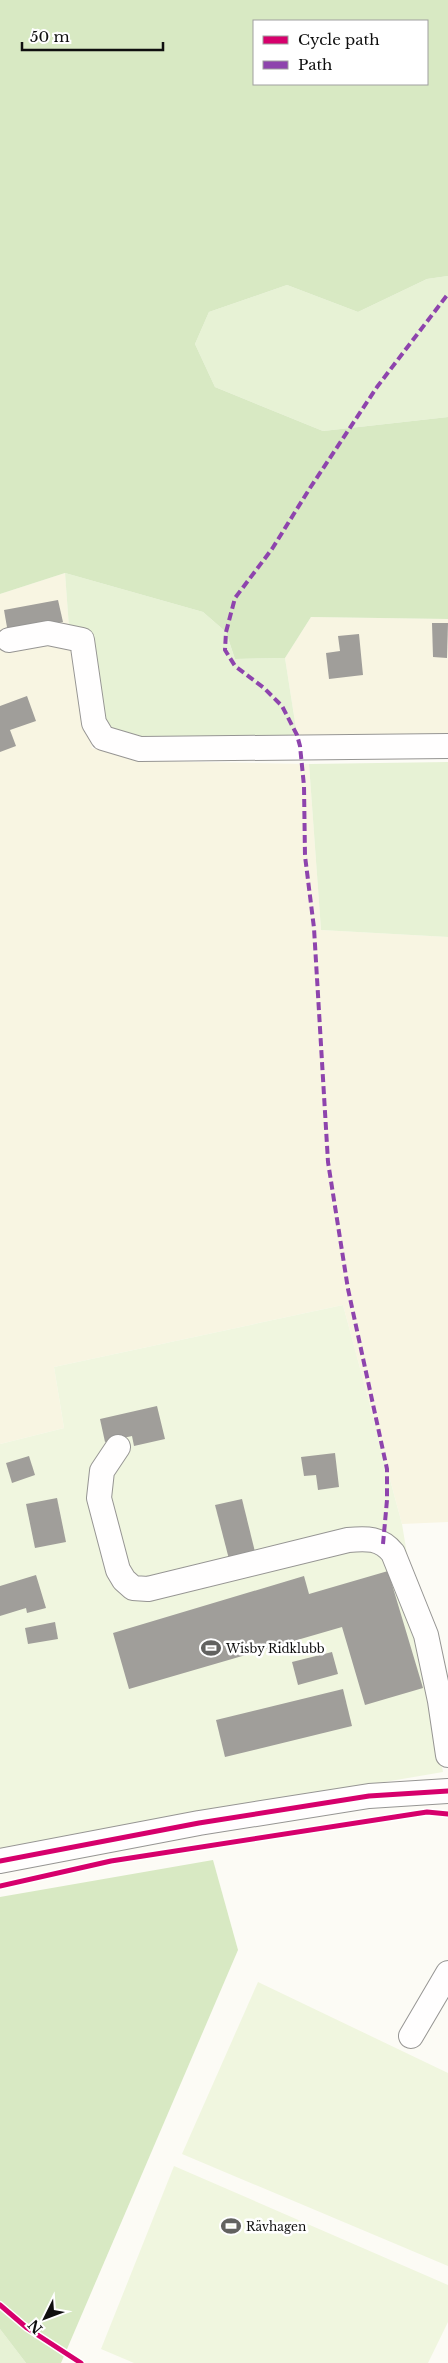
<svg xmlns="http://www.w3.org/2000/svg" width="448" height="2363" viewBox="0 0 448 2363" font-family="'Libre Baskerville',serif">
<rect width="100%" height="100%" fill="#fcfbf5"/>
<g fill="#f8f5e2">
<path d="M65 573 69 628 92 748 140 761 309 764 321 930 448 937V1522L402 1524 343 1305 54 1367 64 1428 0 1444V594Z"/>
<path d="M311 617 448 619V734L297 735 285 658Z"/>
</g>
<g fill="#e7f2d5">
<path d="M448 276V417L323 431 215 387 195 344 209 312 287 285 358 312 427 279Z"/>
<path d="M65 573 203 612 226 632 235 659 285 658 297 735 143 742 112 733 100 719 69 628Z"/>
<path d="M448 762V937L321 930 309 764Z"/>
<path d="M0 2329 26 2363H0Z"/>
</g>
<g fill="#d8e9c3" fill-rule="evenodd">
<path d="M0 0H448V276L427 279 358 312 287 285 209 312 195 344 215 387 323 431 448 417V619L311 617 285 658 235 659 226 632 203 612 65 573 0 594ZM427 21V84H254V21Z"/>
<path d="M213 1860 238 1950 61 2363H26L0 2329V1897Z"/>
</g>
<g fill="#f0f6df">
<path d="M343 1305 402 1524 443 1772 109 1829 0 1851V1444L64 1428 54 1367Z"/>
<path d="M258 1982 448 2073V2266L182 2154Z"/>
<path d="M174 2166 448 2285V2322L428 2363H134L101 2349Z"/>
</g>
<g fill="#a09e9a">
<path d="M58 600 63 622 8 633 4 610Z"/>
<path d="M432 623H448L447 658 433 657Z"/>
<path d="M359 634 363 675 329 679 326 653 340 651 338 636Z"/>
<path d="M27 696 36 721 10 730 16 746 0 752V706Z"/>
<path d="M157 1406 165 1439 134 1446 132 1436 105 1442 100 1419Z"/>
<path d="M335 1453 339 1487 318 1490 316 1475 304 1476 301 1457Z"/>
<path d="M29 1456 35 1475 12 1483 6 1463Z"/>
<path d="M57 1498 66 1542 35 1548 26 1504Z"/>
<path d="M242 1499 256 1556 230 1563 215 1505Z"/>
<path d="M388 1571 423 1688 365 1705 342 1627 129 1689 113 1633 304 1576 309 1594Z"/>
<path d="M36 1575 46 1608 27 1613 26 1608 0 1616V1586Z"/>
<path d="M55 1622 58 1639 28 1644 25 1628Z"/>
<path d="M332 1652 338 1674 298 1685 292 1662Z"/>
<path d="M343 1689 352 1726 225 1757 216 1720Z"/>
</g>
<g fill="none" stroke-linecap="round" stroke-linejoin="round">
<defs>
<g id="minor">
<path d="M9 640 48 633 82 640 94 723 103 738 140 749 448 746"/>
<path d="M118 1447 102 1471 99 1498 118 1570 124 1580 133 1588 148 1589 348 1540C367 1538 381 1538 393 1553L426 1635 440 1701 448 1755"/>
<path d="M0 1861 199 1823 369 1796 448 1791"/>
<path d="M411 2036 448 1973"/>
</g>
</defs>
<use href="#minor" stroke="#969593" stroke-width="26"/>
<use href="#minor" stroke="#fffefe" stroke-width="24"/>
<path stroke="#8e44ad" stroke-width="4" stroke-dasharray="8 4" stroke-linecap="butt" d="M383 1544 387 1500V1469L348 1289 328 1162 314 928 305 856 304 786 300 746 297 735 282 706 264 688 235 666 225 650 226 632 235 598 272 549 310 488 377 387 448 294"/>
<defs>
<g id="cycleway">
<path d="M0 1861 199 1823 369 1796 448 1791"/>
<path d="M0 1886 111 1861 427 1812 448 1814"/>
<path d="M0 2305 27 2328 81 2363"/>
</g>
</defs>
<use href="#cycleway" stroke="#fff" stroke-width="8"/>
<use href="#cycleway" stroke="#d6006c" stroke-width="5"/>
</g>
<defs>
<symbol id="stadium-bare" viewBox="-9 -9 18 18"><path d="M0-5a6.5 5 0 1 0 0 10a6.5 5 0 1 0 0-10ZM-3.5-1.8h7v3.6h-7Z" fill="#626260" stroke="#fff" stroke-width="2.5" paint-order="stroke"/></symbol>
</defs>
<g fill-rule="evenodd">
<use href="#stadium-bare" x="197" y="1634" width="28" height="28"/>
<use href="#stadium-bare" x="217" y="2212" width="28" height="28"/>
</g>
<g text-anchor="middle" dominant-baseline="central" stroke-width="5" stroke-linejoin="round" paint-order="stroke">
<g font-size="12" fill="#0f0f0f" stroke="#fff" text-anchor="start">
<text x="226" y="1648">Wisby Ridklubb</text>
<text x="246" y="2226">Rävhagen</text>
</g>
</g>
<rect x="253" y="20" width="175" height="65" fill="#ffffff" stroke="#9f9f9f"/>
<rect x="263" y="36" width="25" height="8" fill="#d6006c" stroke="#9f9f9f"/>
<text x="298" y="45" font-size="15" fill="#0f0f0f">Cycle path</text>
<rect x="263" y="61" width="25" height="8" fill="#8e44ad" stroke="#9f9f9f"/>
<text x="298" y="70" font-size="15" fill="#0f0f0f">Path</text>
<g transform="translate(45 2318) rotate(228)" stroke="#ffffff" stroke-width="4" paint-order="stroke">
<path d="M0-4L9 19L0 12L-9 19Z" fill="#0f0f0f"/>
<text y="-8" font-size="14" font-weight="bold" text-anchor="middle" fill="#0f0f0f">N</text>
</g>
<path d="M22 42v8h141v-8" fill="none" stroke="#0f0f0f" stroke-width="2.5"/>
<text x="30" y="42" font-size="15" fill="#0f0f0f" stroke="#ffffff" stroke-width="4" paint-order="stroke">50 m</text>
</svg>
